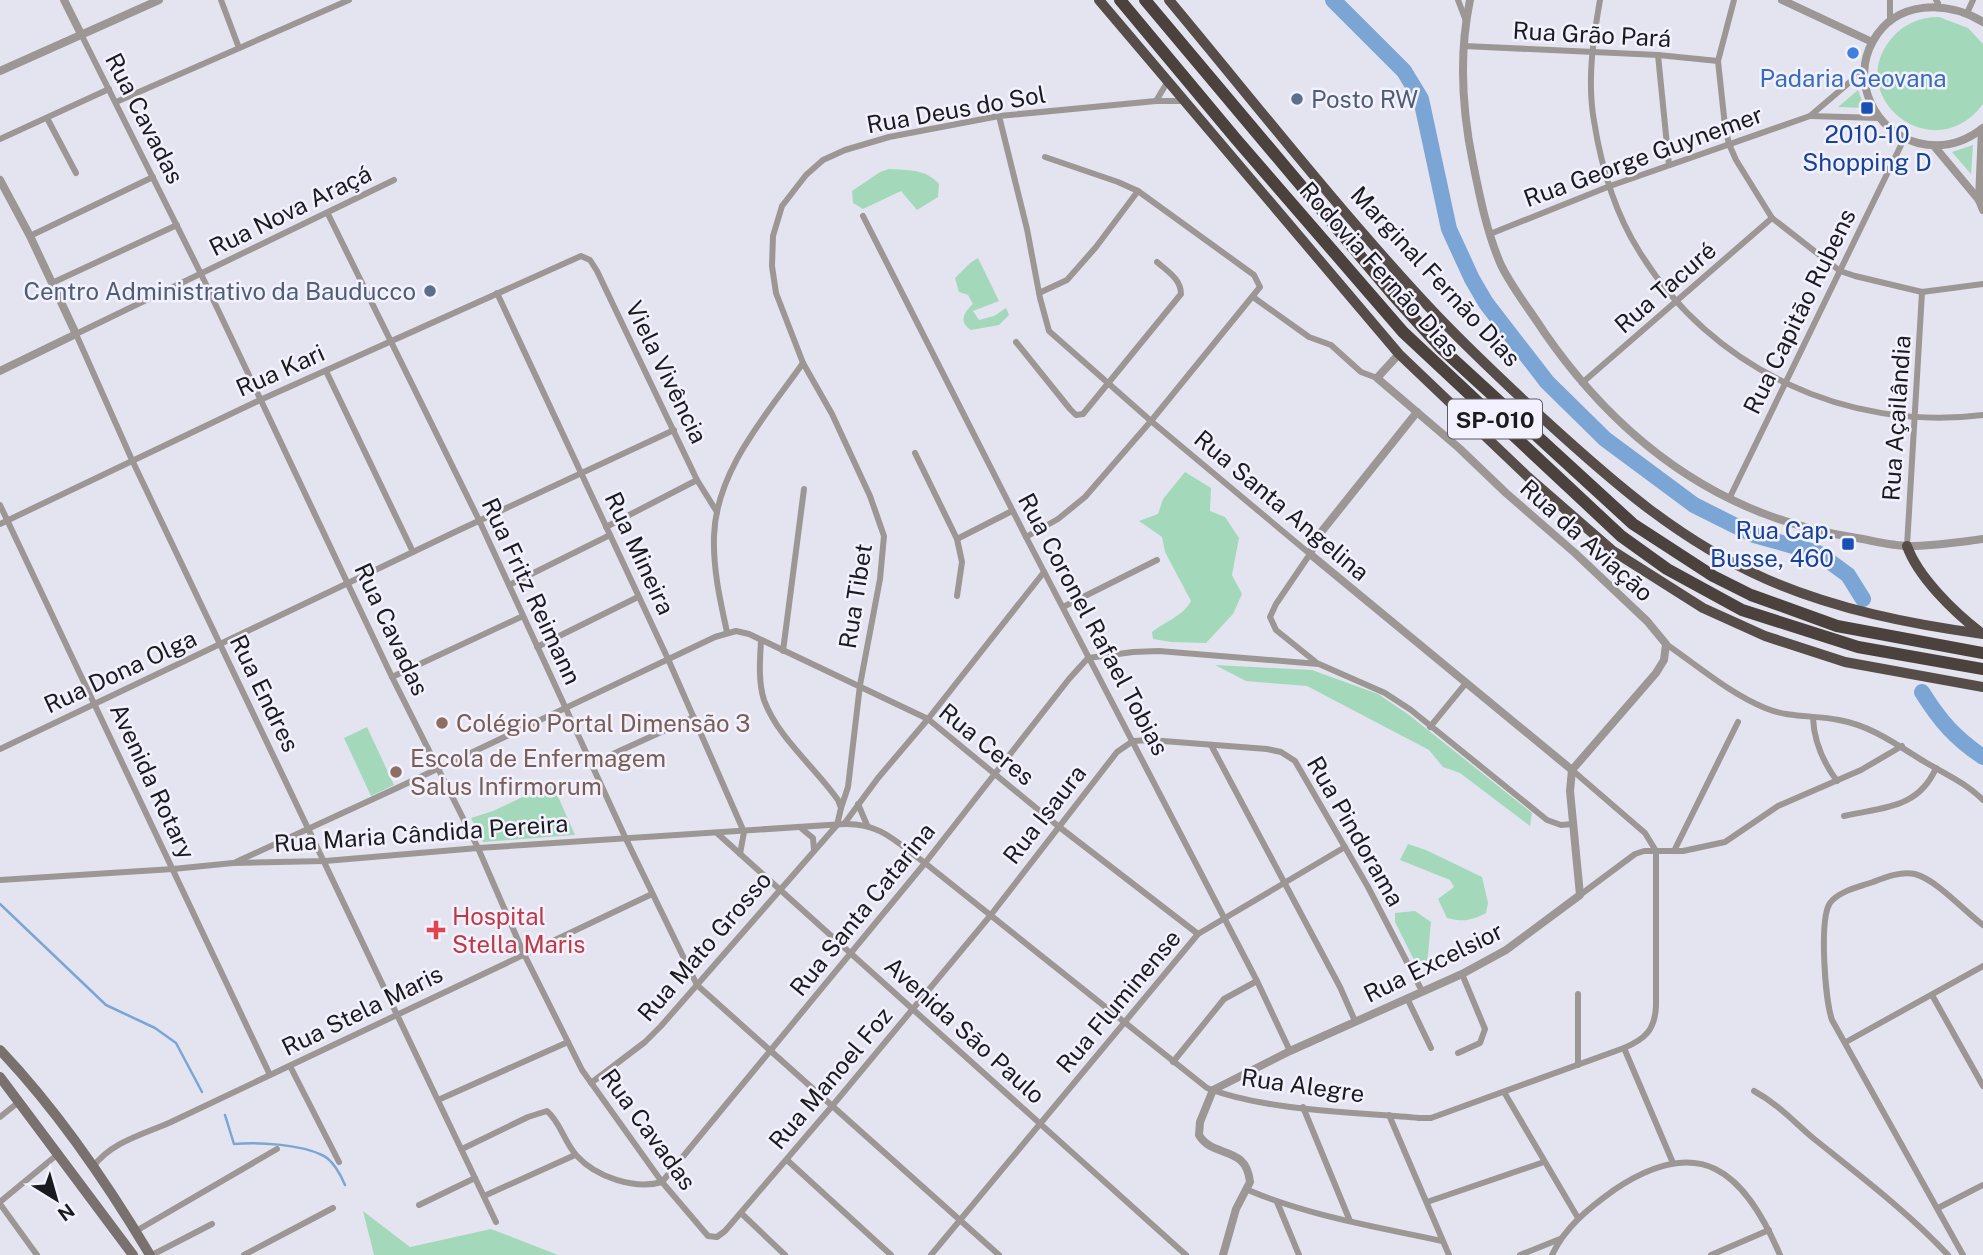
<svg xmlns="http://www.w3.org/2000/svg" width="1983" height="1255" viewBox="0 0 1983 1255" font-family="'Public Sans',sans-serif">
<rect width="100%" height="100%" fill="#e4e4f0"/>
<g fill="#a3d9ba">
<path d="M1939 17 1968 28 1983 44V104C1934 170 1843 97 1891 39 1903 24 1920 17 1939 17Z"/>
<path d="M1858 90 1865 108 1838 107Z"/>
<path d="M1973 145 1971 174 1952 152Z"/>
<path d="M889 169C908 170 926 169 939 184L938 197 917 210 901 191 863 209 853 203 852 191 880 172Z"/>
<path d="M978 258 999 301 973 311 979 320 994 316 1006 308 1009 315 999 325 971 330C958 322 964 312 973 304L968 295 959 292 955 278 970 263Z"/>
<path d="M1185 472 1211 488 1210 511 1225 517 1239 538 1232 575 1242 594 1233 614 1206 643 1171 642 1153 639 1152 632C1166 621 1183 616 1191 601L1165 552 1162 537 1139 521 1158 514 1163 499Z"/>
<path d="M1215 665 1312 670 1378 694 1409 715 1532 813 1530 826 1460 773 1443 767 1429 750 1307 686 1246 681Z"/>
<path d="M367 727 394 785 371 796 344 738Z"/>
<path d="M552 783 575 835 483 842 471 818 493 811Z"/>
<path d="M1408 844 1426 850 1482 877 1488 903 1486 913C1471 921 1463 922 1447 918L1438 899 1454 887 1450 880 1400 860Z"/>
<path d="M1415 911 1431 922 1427 965 1416 964 1395 922V913Z"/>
<path d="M363 1211 410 1247 491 1229 558 1255H374Z"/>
</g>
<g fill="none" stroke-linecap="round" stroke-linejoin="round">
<g stroke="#7ba5d5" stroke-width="2.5">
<path d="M0 904 106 1005 155 1028 176 1043 202 1092"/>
<path d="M225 1115 234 1144C258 1142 299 1144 322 1155 332 1159 341 1175 345 1185"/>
</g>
<g stroke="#7ba5d5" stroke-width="16">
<path d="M1333 0 1404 71 1421 99 1449 229 1472 279 1486 303 1547 382 1605 439 1694 505 1754 535 1818 553 1848 575 1863 599"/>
<path d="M1922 692C1940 721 1955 738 1983 757"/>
</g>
<g stroke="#9c9795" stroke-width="6">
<path d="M221 0 239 48"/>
<path d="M1458 0 1466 21"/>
<path d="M1600 0C1593 40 1587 81 1594 121 1601 165 1615 213 1639 251 1711 369 1847 432 1983 415"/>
<path d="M1734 0 1718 61 1725 126 1729 144 1736 160 1772 218 1840 271 1855 276 1922 292 1983 284"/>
<path d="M1890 0V19"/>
<path d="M1936 0 1938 3"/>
<path d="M1968 11 1973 0"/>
<path d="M81 34 201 274 392 677 478 848 524 954 582 1070 662 1182 708 1236 717 1237 725 1231 833 1105 990 916 1117 752 1133 741 1150 740 1267 749 1281 752 1295 761 1368 887 1422 991"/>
<path d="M1464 46 1658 55 1718 61"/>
<path d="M1658 55 1669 165"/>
<path d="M1156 101 1168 81"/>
<path d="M116 102 349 0"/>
<path d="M999 116 1027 229 1040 298 1049 331 1151 421 1310 554 1276 604 1270 617 1276 630 1317 663"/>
<path d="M1810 116 1879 118"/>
<path d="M47 118 76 173"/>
<path d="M0 139 109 89"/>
<path d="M394 180 76 334 132 460 496 1222"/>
<path d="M328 214 479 520 626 839 697 985 999 1255"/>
<path d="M863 216 1026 537 1257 981 1290 1051"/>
<path d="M1490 234 1610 186 1810 116 1864 70"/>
<path d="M30 236 153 177"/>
<path d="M52 283 177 225"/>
<path d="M497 293 668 659 744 832 740 854"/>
<path d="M1039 293 1067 280 1096 247 1138 191"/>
<path d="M1253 297 1309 337 1331 345 1361 372 1377 378"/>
<path d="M1016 342 1070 409 1076 415 1083 414 1181 294C1181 279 1167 271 1157 262"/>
<path d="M326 371 413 552"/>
<path d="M1582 383 1772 218"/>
<path d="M915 453 957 539 962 562 957 596"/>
<path d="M1729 499 1904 139"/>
<path d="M0 505 270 1075"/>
<path d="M0 524 260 400 581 256 590 260 597 271 697 480 717 512"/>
<path d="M606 527 697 480"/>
<path d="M1026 537 1058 519 1085 497 1151 421 1260 287 1254 275 1138 191 1118 182 1045 157"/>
<path d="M957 539 1012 511"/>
<path d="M1907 546 1922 292"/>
<path d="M509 585 610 535"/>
<path d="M1063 607 1157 560"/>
<path d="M727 632C720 600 713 569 714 536 716 470 767 414 803 363"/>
<path d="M1666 644C1698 666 1729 693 1765 708 1789 718 1814 715 1839 720 1872 726 1897 745 1925 762 1945 774 1966 783 1983 800"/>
<path d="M537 647 638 597"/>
<path d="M783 651 804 489"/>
<path d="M392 677 523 616"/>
<path d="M1813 718C1814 742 1823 762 1837 781"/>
<path d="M1430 727 1466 683"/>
<path d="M1211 745 1340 987 1355 1021"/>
<path d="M0 749 457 531 674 430"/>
<path d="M591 764 694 717"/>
<path d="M858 804 867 825"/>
<path d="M841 808 848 787 860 685 880 579 884 536 870 496 832 414 803 363 776 293 772 266 773 236 782 206 806 175 823 160 845 150 889 137 999 116 1156 101H1185"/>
<path d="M1844 816C1883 807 1918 809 1936 768"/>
<path d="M844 824 878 778 928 719 1044 572"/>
<path d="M802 829 813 838 814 850"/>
<path d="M718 834 1186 1255"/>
<path d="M1674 851 1738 722"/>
<path d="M236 862 397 788 715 637 736 631 749 634 928 719 1058 826 1198 934"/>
<path d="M0 880 173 869 233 863 325 861 478 848 844 824C881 823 896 842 925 863L1207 1088C1266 1111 1354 1112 1419 1118H1431L1624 1048C1645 1039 1655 1030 1656 1006V851L1645 833 1572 770"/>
<path d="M1580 895 1635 854 1644 851H1683L1725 842 1778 806 1861 770 1902 746"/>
<path d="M1578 994V1065"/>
<path d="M1932 995 1983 1086"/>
<path d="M1407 998 1431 1048"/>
<path d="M1846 1042 1983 966"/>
<path d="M1624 1048 1673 1163"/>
<path d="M1458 1053 1480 1043 1485 1029 1462 974"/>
<path d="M1173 1062 1224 999 1257 981"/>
<path d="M290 1066 339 1162"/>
<path d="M591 1083 645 1042 661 1026 837 825 841 808 838 800C815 767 778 738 764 700 758 681 760 660 761 640"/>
<path d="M1754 1091C1778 1104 1793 1121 1813 1138 1859 1175 1908 1212 1948 1255"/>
<path d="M1504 1092 1578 1218"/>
<path d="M438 1100 568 1042"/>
<path d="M1303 1107 1350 1221"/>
<path d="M1389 1115 1449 1255"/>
<path d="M0 1117 20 1101"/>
<path d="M462 1149 528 1117 547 1111C561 1123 564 1142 577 1156 596 1177 635 1190 662 1182L925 863 1069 679 1088 658 1133 652 1159 651 1319 664 1385 693 1411 710 1547 820 1561 825 1573 824"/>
<path d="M787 1160 891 1255"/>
<path d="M93 1167C111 1142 144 1134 171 1122L652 894"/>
<path d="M1248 1190C1309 1216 1377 1227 1442 1241"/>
<path d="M484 1196 575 1155"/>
<path d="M0 1202 58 1154"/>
<path d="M1277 1202 1299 1255"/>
<path d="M1427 1202 1544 1162"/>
<path d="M0 1204 37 1255"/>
<path d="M419 1205 475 1178"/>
<path d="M1938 1208 1983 1185"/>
<path d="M741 1213 785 1255"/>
<path d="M136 1231 277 1149"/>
<path d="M152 1255 212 1224"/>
<path d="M244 1255 333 1208"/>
<path d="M931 1255 1198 934 1345 847"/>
<path d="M1520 1255 1560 1239"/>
<path d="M1552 1255C1565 1227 1589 1208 1614 1190 1700 1132 1744 1171 1780 1255"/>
<path d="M1711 1255 1769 1230"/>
<path d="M1963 1255 1832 1020C1825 1000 1819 919 1830 903 1839 891 1859 887 1873 882 1886 877 1901 871 1915 874 1937 880 1964 911 1983 925"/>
</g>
<g stroke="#9c9795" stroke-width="8">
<path d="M64 0 81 34"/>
<path d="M1470 0C1459 53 1462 110 1473 163 1480 198 1487 233 1501 265 1512 288 1530 310 1544 332 1620 442 1722 518 1857 538 1874 541 1892 546 1909 546 1934 546 1959 542 1983 539"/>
<path d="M1782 0 1872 42"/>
<path d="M1983 22C1947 0 1896 0 1873 41 1850 81 1875 132 1918 143 1942 149 1964 143 1983 128"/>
<path d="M0 71 159 0"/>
<path d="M1934 146 1979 200 1983 210"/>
<path d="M0 180 30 236 76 334 0 371"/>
<path d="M1979 200 1982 129"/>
<path d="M1417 412 1318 536 1310 554 1572 770"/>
<path d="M1223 1255 1236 1209 1250 1182C1246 1144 1213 1159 1199 1135L1200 1122 1213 1090 1290 1051 1462 974 1506 950 1580 895 1570 791 1572 770 1656 673 1664 660 1666 644 1647 621 1575 553 1506 493 1459 448 1377 378 1399 354"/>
</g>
<g stroke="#79716e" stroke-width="10">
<path d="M0 1050C58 1111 107 1183 150 1255"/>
<path d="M0 1077 133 1255"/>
</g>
<g stroke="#564c48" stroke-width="10">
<path d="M1099 0 1399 354 1528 477 1613 551 1703 608 1765 636 1845 662 1983 687"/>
<path d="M1169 0C1254 102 1337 208 1428 306 1465 346 1506 384 1546 421 1615 484 1680 541 1766 579 1835 609 1909 624 1983 634"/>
<path d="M1907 546C1918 577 1954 612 1980 632"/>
</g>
<g stroke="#4b413d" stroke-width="12">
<path d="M1120 0 1236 139 1403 332 1621 536 1667 569 1742 610 1858 647 1983 669"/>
<path d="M1145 0 1393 295 1441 348 1633 524 1713 576 1751 595 1837 626 1983 653"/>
</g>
</g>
<circle fill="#3f7fe0" stroke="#f2f1fd" stroke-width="2.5" cx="1853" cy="53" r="7"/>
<g fill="#5c6f8a" stroke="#f2f1fd" stroke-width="2.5">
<circle cx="1297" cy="99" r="7"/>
<circle cx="430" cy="291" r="7"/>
</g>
<g fill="#1a4fb4" stroke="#f2f1fd" stroke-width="2.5">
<rect x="1860" y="101" width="14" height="14" rx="3.5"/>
<rect x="1841" y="537" width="14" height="14" rx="3.5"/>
</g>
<g fill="#8d6e63" stroke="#f2f1fd" stroke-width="2.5">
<circle cx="442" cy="723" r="7"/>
<circle cx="396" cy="772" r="7"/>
</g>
<path fill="#e0444e" stroke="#f2f1fd" stroke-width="2.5" d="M432.5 919.5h7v7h7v7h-7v7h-7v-7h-7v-7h7z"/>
<g text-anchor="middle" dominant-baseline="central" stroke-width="5" stroke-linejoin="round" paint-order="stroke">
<rect fill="#f2f1fd" stroke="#5c5b62" stroke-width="2" x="1448" y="399.5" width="94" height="39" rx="5"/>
<g font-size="23" font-weight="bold" fill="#1b1b1f">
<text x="1495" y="419">SP-010</text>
</g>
<g font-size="24" fill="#1b1b1f" stroke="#f2f1fd">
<text transform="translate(1592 34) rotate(3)">Rua Grão Pará</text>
<text transform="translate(956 109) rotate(-10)">Rua Deus do Sol</text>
<text transform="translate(145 118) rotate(63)">Rua Cavadas</text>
<text transform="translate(1643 156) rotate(-20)">Rua George Guynemer</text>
<text transform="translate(290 210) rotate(-26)">Rua Nova Araçá</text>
<text transform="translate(1380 269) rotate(48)">Rodovia Fernão Dias</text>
<text transform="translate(1436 276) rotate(47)">Marginal Fernão Dias</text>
<text transform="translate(1665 287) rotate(-41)">Rua Tacuré</text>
<text transform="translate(1799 311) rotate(-64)">Rua Capitão Rubens</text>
<text transform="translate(280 370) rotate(-24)">Rua Kari</text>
<text transform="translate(667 372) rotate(64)">Viela Vivência</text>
<text transform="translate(1896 418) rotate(-86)">Rua Açailândia</text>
<text transform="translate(1282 505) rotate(40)">Rua Santa Angelina</text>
<text transform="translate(1587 540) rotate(42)">Rua da Aviação</text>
<text transform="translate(640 553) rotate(65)">Rua Mineira</text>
<text transform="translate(532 591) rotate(65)">Rua Fritz Reimann</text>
<text transform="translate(855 596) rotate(-81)">Rua Tibet</text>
<text transform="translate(1094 624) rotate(62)">Rua Coronel Rafael Tobias</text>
<text transform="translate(392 629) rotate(65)">Rua Cavadas</text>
<text transform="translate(120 671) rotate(-25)">Rua Dona Olga</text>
<text transform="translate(265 693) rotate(64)">Rua Endres</text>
<text transform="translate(987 744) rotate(39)">Rua Ceres</text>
<text transform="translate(153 781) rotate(65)">Avenida Rotary</text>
<text transform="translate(1044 814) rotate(-52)">Rua Isaura</text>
<text transform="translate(1356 831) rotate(60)">Rua Pindorama</text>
<text transform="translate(421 833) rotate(-4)">Rua Maria Cândida Pereira</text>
<text transform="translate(862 909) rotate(-51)">Rua Santa Catarina</text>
<text transform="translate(704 946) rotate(-49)">Rua Mato Grosso</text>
<text transform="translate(1433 962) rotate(-26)">Rua Excelsior</text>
<text transform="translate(1118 1001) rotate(-50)">Rua Fluminense</text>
<text transform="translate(362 1010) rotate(-26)">Rua Stela Maris</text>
<text transform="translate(965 1030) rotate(42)">Avenida São Paulo</text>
<text transform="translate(830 1078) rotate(-50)">Rua Manoel Foz</text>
<text transform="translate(1303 1085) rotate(8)">Rua Alegre</text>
<text transform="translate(649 1129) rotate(54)">Rua Cavadas</text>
</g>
<g font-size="24" fill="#366cbe" stroke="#f2f1fd">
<text x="1853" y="78">Padaria Geovana</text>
</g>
<g font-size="24" fill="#4e5e75" stroke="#f2f1fd" text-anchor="start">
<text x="1311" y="99">Posto RW</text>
<text x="416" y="291" text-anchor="end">Centro Administrativo da Bauducco</text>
</g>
<g font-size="24" fill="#164399" stroke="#f2f1fd">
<text x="1867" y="134">2010-10<tspan x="1867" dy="28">Shopping D</tspan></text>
<text x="1834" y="530" text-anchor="end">Rua Cap.<tspan x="1834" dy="28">Busse, 460</tspan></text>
</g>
<g font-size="24" fill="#785e54" stroke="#f2f1fd" text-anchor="start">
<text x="456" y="723">Colégio Portal Dimensão 3</text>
<text x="410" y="758">Escola de Enfermagem<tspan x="410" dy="28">Salus Infirmorum</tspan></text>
</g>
<g font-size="24" fill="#be3a42" stroke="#f2f1fd" text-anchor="start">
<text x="452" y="916">Hospital<tspan x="452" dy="28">Stella Maris</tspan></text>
</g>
</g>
<g transform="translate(56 1199) rotate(143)" stroke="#f2f1fd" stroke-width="5" paint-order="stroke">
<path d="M0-5L12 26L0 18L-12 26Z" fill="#1b1b1f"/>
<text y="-10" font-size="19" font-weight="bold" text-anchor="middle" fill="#1b1b1f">N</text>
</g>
</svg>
